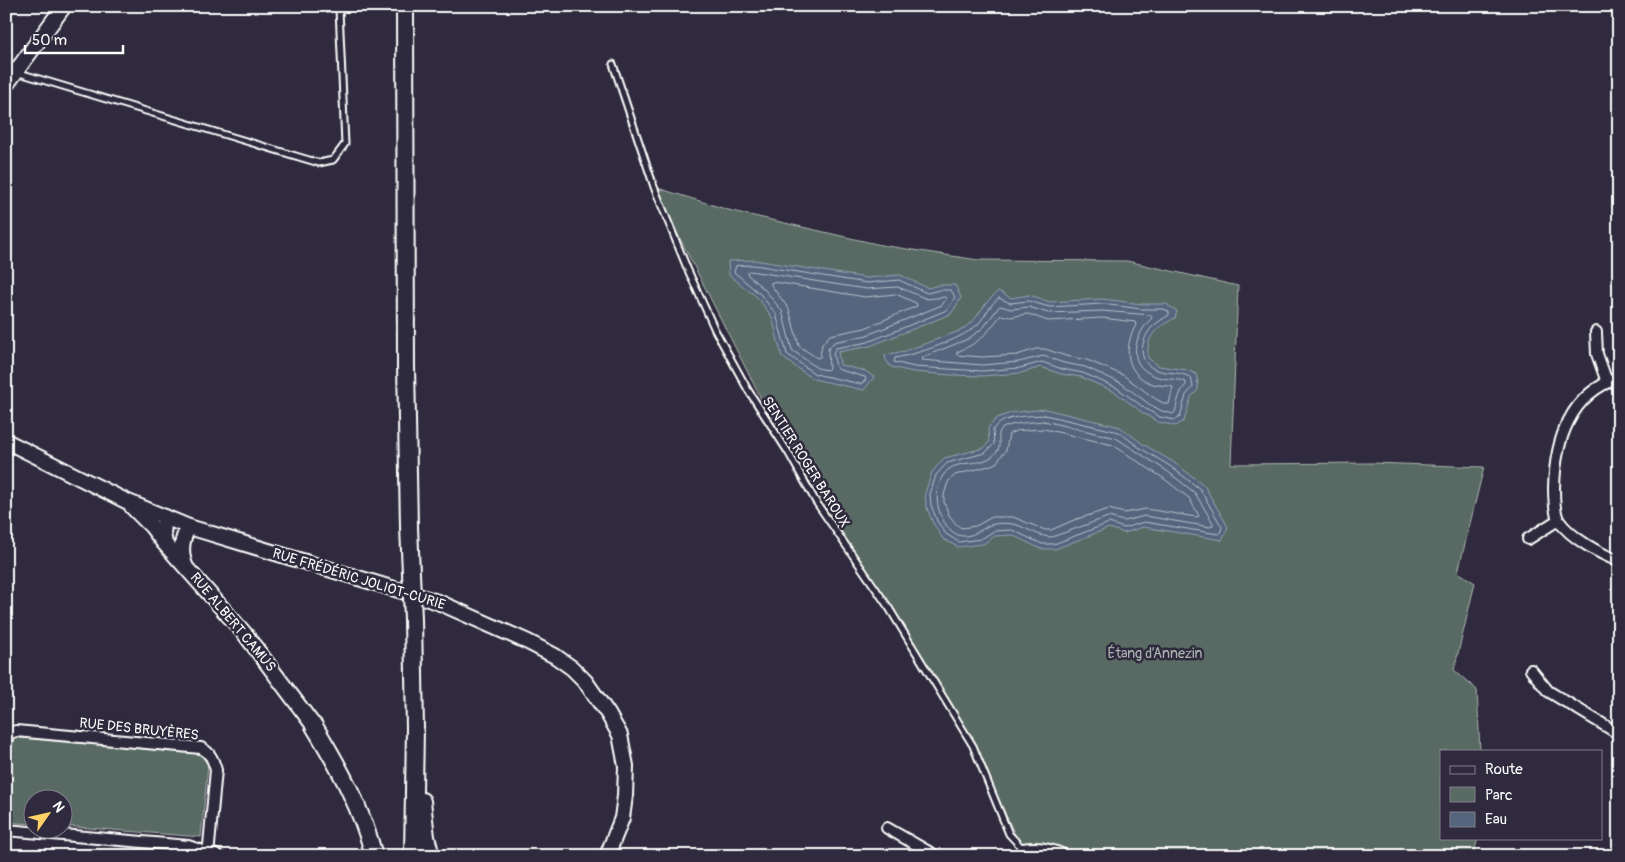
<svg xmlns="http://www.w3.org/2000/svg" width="1625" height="862" viewBox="0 0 1625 862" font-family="Pangolin,sans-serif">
<rect width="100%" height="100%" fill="#2f2a3d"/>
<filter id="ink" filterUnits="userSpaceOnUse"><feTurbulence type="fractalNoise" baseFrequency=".02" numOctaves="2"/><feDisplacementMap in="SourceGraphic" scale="10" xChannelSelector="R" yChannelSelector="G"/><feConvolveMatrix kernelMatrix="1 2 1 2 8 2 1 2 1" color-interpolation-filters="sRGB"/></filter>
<g filter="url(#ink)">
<g fill="#596b64" stroke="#acb5b2">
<path d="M654 187 732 211 881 245 978 260 1127 261 1238 286 1231 464 1373 463 1484 467 1458 572 1475 583 1454 670 1477 690 1480 751H1441V838H1478L1473 856H1077L1051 845 1021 847 973 746 788 452Z"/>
<path d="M11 737 200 754 208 765 201 837 63 826 62 800H32V824L6 822Z"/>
</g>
<g fill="#54657e" stroke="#98a3b2">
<path d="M754 260 867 278 900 275 928 288 939 285H955L961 298 951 314 870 346 838 352 840 365 865 371 874 377 864 390 813 379 782 357 772 317 757 297 729 275 728 261Z"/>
<path d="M998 291 1011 298 1029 295 1039 298 1049 302 1102 299 1142 304H1166L1177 311 1175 318C1156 328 1146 335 1148 358L1159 366 1187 370 1196 374 1198 384V390L1191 397 1184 421 1176 426 1158 422 1143 413 1115 392 1081 377 1061 374 1041 367 1021 373 982 376 951 375 913 372 891 367 886 360 885 355 905 351 962 330 974 320 988 301Z"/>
<path d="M1045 409 1120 427 1143 444 1173 462 1204 485 1228 527 1222 540 1143 527 1124 533 1109 528 1055 549H1041L1012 535 995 536 983 544 958 547 943 539 933 523 926 506 925 493 932 472 944 458 984 448 989 442 988 428 997 418 1011 413Z"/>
</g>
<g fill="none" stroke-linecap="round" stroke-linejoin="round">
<g stroke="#bbc1cb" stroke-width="1">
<path d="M754 265 867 283 899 280 927 293 940 290H951L955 297 947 310 868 342 836 348 833 353 836 367 840 370 865 377 866 380 861 384 815 374 787 354 776 314 760 294 734 272 736 266Z"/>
<path d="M750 271 866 289 898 287 927 299 945 297 946 299 942 305 867 335 834 342 828 349 829 368 827 370 817 368 792 350 782 311 765 290 748 275 747 273Z"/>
<path d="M774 282 865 297 896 294 916 303 917 306 865 328 830 335 822 344 820 357 817 358 799 346 789 309 771 285V283Z"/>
<path d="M999 298 1010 303 1029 301 1049 307 1102 304 1142 309H1164L1169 312V315C1164 318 1158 322 1153 326 1140 340 1136 363 1157 370 1168 374 1181 371 1191 378L1193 387 1186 395 1180 417 1175 420 1160 417 1146 409 1117 388 1083 373 1062 369 1042 362 1020 368 982 371 914 367 894 362 895 358C917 354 961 340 977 325 986 316 989 305 999 298Z"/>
<path d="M1000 306 1011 309 1029 307 1048 313 1102 311 1151 315 1152 318C1134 335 1125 365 1155 376 1164 380 1176 378 1186 382V385C1178 393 1178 402 1175 412L1173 414 1162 411 1149 404 1121 383 1085 367 1064 363 1043 356 1019 362 982 365 922 360 923 357 968 339 983 328Z"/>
<path d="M1028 314 1048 321 1102 318 1135 322 1136 325C1123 347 1125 375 1153 384 1160 386 1167 385 1173 387L1169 404H1165L1154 398 1123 375 1087 360 1066 356 1045 349H1036L1017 355 982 357 957 355V352C981 342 986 334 1001 315L1010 317Z"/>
<path d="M1045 415 1119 432 1140 448 1170 466 1200 489 1222 527 1220 533 1218 534 1144 522 1124 528 1109 523 1054 544H1042L1012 530 994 531 981 539 959 542 946 534 937 521 931 505 930 494 936 475 947 463 985 453 994 444 993 429C1005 415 1027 416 1045 415Z"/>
<path d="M1044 421 1116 438 1167 471 1195 493 1213 523V525L1210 527 1145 516 1124 521 1108 517 1052 537C1039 537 1029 529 1017 525 1011 523 1000 523 994 524 983 526 972 540 958 535 936 525 929 485 949 469 960 461 978 465 990 458 1005 448 996 441 1000 431 1003 423 1036 422 1044 421Z"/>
<path d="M1044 429 1113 445 1163 478 1189 498 1199 516 1196 517 1146 509 1124 513 1109 509 1074 520 1051 530H1045L1013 517H992L976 526 961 528 956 524 949 515 944 502V495L948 482 955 475 989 466 996 463 1006 450 1009 434 1016 431Z"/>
</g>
<defs>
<g id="service">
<path d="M613 64 654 187 687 268 715 330 748 390 788 452 816 502 889 608 973 746 1009 834 1023 849"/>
<path d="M16 72 319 163 333 160 345 144 339 9"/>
</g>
<g id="minor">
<path d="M1596 332 1597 354 1607 382"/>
<path d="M1619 378C1570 393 1555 441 1554 488 1554 497 1554 513 1559 521 1571 538 1600 554 1619 561"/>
<path d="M1528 539 1558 520"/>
<path d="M1531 670 1548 691 1619 734"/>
<path d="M6 747C7 738 6 733 16 731L201 748C211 753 213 760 216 770L208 856"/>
<path d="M887 828 936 856"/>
<path d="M6 830 188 846 218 856"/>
<path d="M1018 856 1023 849C1039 846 1052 849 1066 856"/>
</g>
<g id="tertiary">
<path d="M6 85 64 6"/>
<path d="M6 441 126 501 189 527 438 602 528 642 555 656 572 668 585 681 608 714 620 735 626 766 625 796 622 818 607 856"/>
<path d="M132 507 152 527 164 543"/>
<path d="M165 517 163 533 165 544 245 634 314 726"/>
<path d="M185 565C180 551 181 539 189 527"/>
</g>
<g id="primary">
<path d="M405 6 406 365 409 527"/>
<path d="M314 726C339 767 362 809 374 856"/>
<path d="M422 801 426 837 431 856"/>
<path d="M413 856 415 728 413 619"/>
</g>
</defs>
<use href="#service" stroke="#fff" stroke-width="9"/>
<use href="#minor" stroke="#fff" stroke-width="14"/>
<use href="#tertiary" stroke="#fff" stroke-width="18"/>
<use href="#primary" stroke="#fff" stroke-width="20"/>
<use href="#service" stroke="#2f2a3d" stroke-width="5"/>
<use href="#minor" stroke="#2f2a3d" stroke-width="10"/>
<use href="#tertiary" stroke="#2f2a3d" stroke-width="14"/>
<use href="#primary" stroke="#2f2a3d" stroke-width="16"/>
<defs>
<path id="primary-bridge" d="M409 527 413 619"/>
</defs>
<use href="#primary-bridge" stroke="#fff" stroke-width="20" stroke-linecap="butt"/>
<use href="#primary-bridge" stroke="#2f2a3d" stroke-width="16"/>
</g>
</g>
<g text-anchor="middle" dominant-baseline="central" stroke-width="5" stroke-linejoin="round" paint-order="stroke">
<g font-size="14" fill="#fff" stroke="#2f2a3d">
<text transform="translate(806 462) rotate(58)">SENTIER ROGER BAROUX</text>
<text transform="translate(359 579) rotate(17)">RUE FRÉDÉRIC JOLIOT-CURIE</text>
<text transform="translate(233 622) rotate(50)">RUE ALBERT CAMUS</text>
<text transform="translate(139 729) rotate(6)">RUE DES BRUYÈRES</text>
</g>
<g font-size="14" fill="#acb5b2" stroke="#2f2a3d">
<text x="1155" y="653">Étang d’Annezin</text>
</g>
</g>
<rect width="1625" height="862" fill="none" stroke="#2f2a3d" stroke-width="25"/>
<rect x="12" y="12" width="1600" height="837" fill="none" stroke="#fff" stroke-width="2" filter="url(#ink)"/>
<rect x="1440" y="750" width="162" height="90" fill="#2f2a3d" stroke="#827f8b"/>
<rect x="1450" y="766" width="25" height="8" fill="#2f2a3d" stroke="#827f8b"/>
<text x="1485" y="774" font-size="15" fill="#ffffff">Route</text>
<rect x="1450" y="787" width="25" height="15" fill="#596b64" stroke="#827f8b"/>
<text x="1485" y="800" font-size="15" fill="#ffffff">Parc</text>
<rect x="1450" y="812" width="25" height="15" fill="#54657e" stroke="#827f8b"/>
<text x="1485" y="824" font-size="15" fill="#ffffff">Eau</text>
<g transform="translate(48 814) rotate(56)"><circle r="24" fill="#2f2a3d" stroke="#827f8b"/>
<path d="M0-4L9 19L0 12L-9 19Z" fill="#ffd166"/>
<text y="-8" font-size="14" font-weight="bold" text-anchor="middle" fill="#ffffff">N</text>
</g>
<path d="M25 45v8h98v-8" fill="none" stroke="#ffffff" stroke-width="2.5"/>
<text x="32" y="45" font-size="15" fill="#ffffff" stroke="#2f2a3d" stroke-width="4" paint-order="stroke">50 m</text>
</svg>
